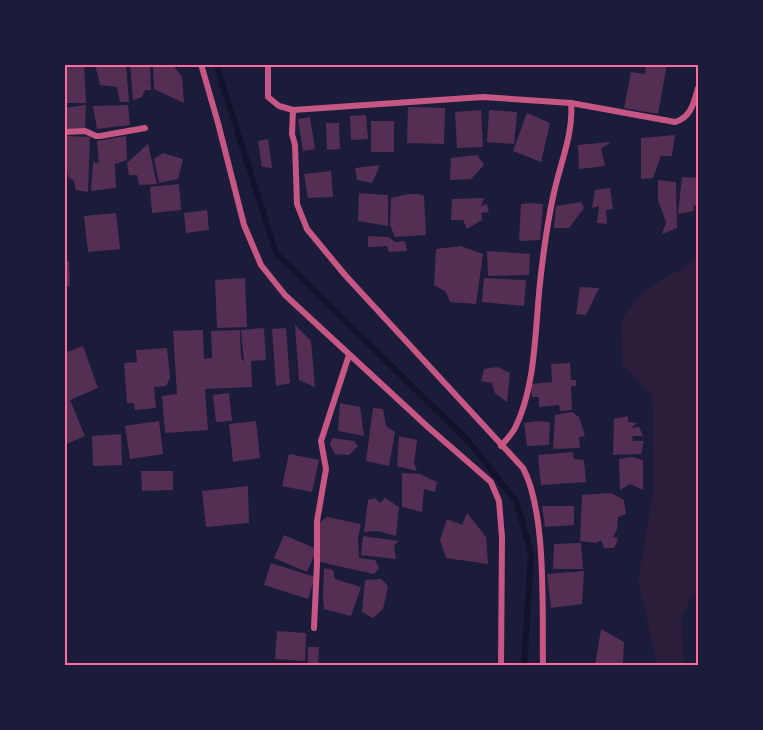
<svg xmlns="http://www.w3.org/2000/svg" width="763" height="730" viewBox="0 0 763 730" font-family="'Times New Roman',serif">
<rect width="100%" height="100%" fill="#1b1b3a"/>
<path fill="#2a1e3b" d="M698 258V588L681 616 684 665H657L638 579 653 492 652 396 622 363 621 321 642 292Z"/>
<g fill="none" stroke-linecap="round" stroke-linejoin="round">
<path stroke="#12122b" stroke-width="6" d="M216 64 276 253 469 442 516 501 531 553 524 666"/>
</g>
<g fill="#542f53">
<path d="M64 64H84L86 103H64Z"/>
<path d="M95 64H126L129 102H120L117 87 100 85Z"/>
<path d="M130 64H150L151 90H145L142 97 133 100Z"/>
<path d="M153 64H172L182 77 184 103 154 89Z"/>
<path d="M646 64H667L658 114 624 108 631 72 645 74Z"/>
<path d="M86 105 85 129H64V108Z"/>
<path d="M128 105 130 125 97 129 93 106Z"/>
<path d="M408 107 445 108 444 144 407 143Z"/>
<path d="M481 110 483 147 457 148 455 112Z"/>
<path d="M489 110 517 112 514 144 487 142Z"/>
<path d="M527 113 550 123 541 162 513 151Z"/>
<path d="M366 115 368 139 351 140 350 116Z"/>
<path d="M310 117 315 149 303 151 298 119Z"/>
<rect x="371" y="121" width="23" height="31"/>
<path d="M326 123H339L340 149 327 150Z"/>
<path d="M675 135 672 156H661L653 178 641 179V138Z"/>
<path d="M64 136 90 137 88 192 76 190 74 181 68 177Z"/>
<path d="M126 136 127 160 115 164 116 188 91 191 93 162 99 163 97 141Z"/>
<path d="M268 139 272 168 262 167 258 141Z"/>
<path d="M611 142 601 149 605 166 579 169 578 145Z"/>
<path d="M148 144 157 184 139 185 137 175H129L127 163Z"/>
<path d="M163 153 183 159 178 179 159 183 154 159Z"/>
<path d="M477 155 484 165 471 179 450 180 451 158Z"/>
<path d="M380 165 372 183 357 180 355 168Z"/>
<path d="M331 171 333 197 308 198 304 174Z"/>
<path d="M682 177 698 178V207L693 205 694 211 678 214Z"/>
<path d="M658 180 676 182 677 228 662 234 666 222 658 200Z"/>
<path d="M179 184 181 210 152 213 150 187Z"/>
<path d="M610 188 613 209 606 210 607 224 597 223 599 206 592 208 595 190Z"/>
<path d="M359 193 388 195V226L358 221Z"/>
<path d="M408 194H419L424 196 426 235 395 237 390 225 391 198Z"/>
<path d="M484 198 481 206 487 204 489 212 481 213 482 220 467 229 463 220H451L452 199Z"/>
<path d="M581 202 584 208 569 228H554L556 206Z"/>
<path d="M532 203 543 204 540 240 519 241 521 204Z"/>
<path d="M207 210 209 230 186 233 184 213Z"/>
<path d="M116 213 120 249 88 252 84 216Z"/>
<path d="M368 236 388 237 396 242 405 241 407 251 389 252 387 246 368 247Z"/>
<path d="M461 246 483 254 476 304 450 302 446 292 434 285 436 249Z"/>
<path d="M487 251 530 254 529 275 488 276Z"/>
<path d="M64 261H69L70 286H64Z"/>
<path d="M245 278 247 327 217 328 215 280Z"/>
<path d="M484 278 526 280 524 306 482 302Z"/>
<path d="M580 287 599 288 586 315 576 314Z"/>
<path d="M295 325 311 341 315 387 299 380Z"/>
<path d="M264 328 266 360 251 361 252 387 205 389 208 430 165 433 162 396 177 394 173 331 203 330 204 359 212 358 211 331 240 330 241 358 244 362 241 330Z"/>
<path d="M286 328 290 383 276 386 272 329Z"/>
<path d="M83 346 98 388 70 400 85 436 64 445V353Z"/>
<path d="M167 348 170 378 166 386 154 387 156 408 135 410 134 403H127L124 363 137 362 136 350Z"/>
<path d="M570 363 571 380H576V386H571L572 410 560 411 559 405 539 407V397H532L531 384 552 382 551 364Z"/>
<path d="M498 367 510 373 507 402 495 393 492 383 481 381 484 369Z"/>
<path d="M229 393 232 421 216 422 213 395Z"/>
<path d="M340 403 360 407 364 436 338 431Z"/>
<path d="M373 408 383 409 386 426 395 432 389 466 366 461Z"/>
<path d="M572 412 579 417 585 436 579 437 580 448 553 449 555 415Z"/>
<path d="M628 416V422L637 423 631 428 639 427 643 436H632L633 441H644L641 454 613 455 614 419Z"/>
<path d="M159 421 163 454 130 459 125 426Z"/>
<path d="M256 421 260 458 233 462 229 424Z"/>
<path d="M537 421 550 422 549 445 527 446 524 423Z"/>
<path d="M121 434 122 465 93 466 92 436Z"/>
<path d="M399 436 417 440 414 463 417 471 397 466Z"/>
<path d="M332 438 354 441 358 446 349 455 335 454 330 444Z"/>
<path d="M573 452 574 459 584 460 586 482 541 485 538 455Z"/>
<path d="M289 454 319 460 312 492 282 486Z"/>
<path d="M632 457 643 460V490L630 484 620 490 619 459Z"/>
<path d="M141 471H173V490L142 491Z"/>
<path d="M402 473 420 474 437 482 435 492 424 489 422 512 402 507Z"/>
<path d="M248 486 249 523 206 527 202 491Z"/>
<path d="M611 493 624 500 626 514 618 517 617 529 613 537 618 538 616 544 614 548H604L601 540 596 543 580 541 582 495Z"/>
<path d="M375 498 380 503 385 498 399 507 396 536 378 531 364 532 368 500Z"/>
<path d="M542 506H574V525L545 527Z"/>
<path d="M467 513 486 537 488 564 446 558 440 540 447 519 462 525Z"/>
<path d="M327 517 361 524 358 538 359 558 375 560 379 568 374 574 320 562V522Z"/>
<path d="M284 535 317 549 307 572 274 558Z"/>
<path d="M363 536 399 541 394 545 396 559 361 555Z"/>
<path d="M581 543 583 569H553L554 544Z"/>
<path d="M271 563 315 577 308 599 264 585Z"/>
<path d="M324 568 333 570 335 579 361 587 351 616 324 609 323 597Z"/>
<path d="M584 571 582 604 551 608 547 574Z"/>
<path d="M381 579 388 586 383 609 373 618 362 612 365 580Z"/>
<path d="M601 629 624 642 623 663 595 665Z"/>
<path d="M277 631 306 633 305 661 275 659Z"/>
<path d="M308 647H319L318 666H308Z"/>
</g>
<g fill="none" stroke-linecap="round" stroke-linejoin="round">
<g stroke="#c65784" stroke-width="6">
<path d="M201 64 218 123 244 225 261 265 285 295 429 428 491 482 499 501 502 537 501 666"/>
<path d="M268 64V97L279 106 293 110 483 97 571 103 675 122C691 118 694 102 698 88"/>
<path d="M293 110 292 134 295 145 297 204 307 229 345 275 523 468C547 513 542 613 543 666"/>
<path d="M64 132 85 131 96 136H100L145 128"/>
<path d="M501 446C506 440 512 434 515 428 536 386 535 329 540 283 543 255 547 225 553 197 559 166 574 134 571 103"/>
<path d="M314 628 317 564V521L326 469 321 441 349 355"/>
</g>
</g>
<rect width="763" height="730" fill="none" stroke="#1b1b3a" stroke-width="132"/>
<rect x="66" y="66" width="631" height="598" fill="none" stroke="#ff6b9d" stroke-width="2"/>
</svg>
